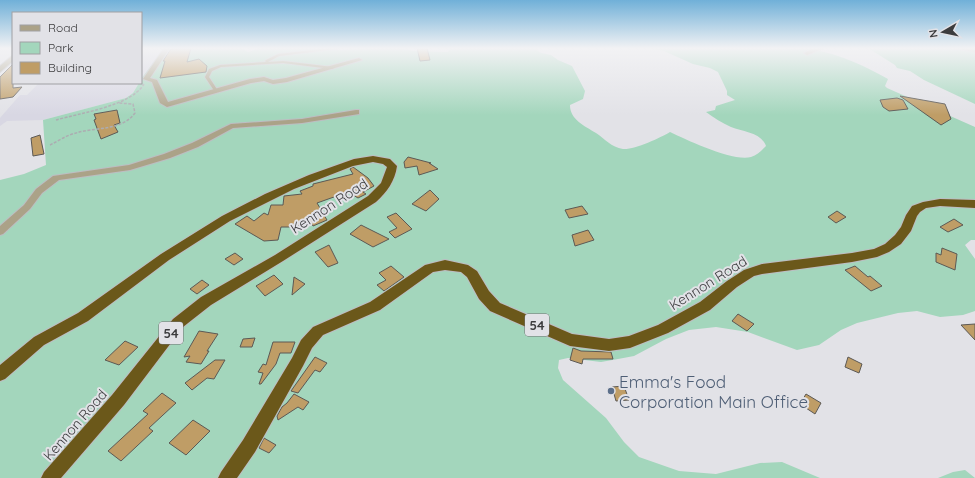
<svg xmlns="http://www.w3.org/2000/svg" width="975" height="478" viewBox="0 0 975 478" font-family="Quicksand,sans-serif">
<rect width="100%" height="100%" fill="#e2e2e7"/>
<g fill="#d8d7e3">
<path d="M141 48H164L141 79Z"/>
<path d="M39 83H139L133 93 126 98 43 120 7 121 0 126V118L20 95H27Z"/>
</g>
<g fill="#a3d6bc">
<path d="M164 48H242L248 52 261 48H338V50L396 48 414 51 448 52 451 48H538L537 50 541 53 551 55 558 60 572 66 585 91 583 99 570 105C570 120 585 126 596 133 605 139 611 147 623 149 634 150 660 138 670 132 687 140 733 162 751 157 757 155 761 151 766 146 761 132 743 132 731 127 722 123 714 118 706 112L715 110 716 106 735 100 727 95V91L718 72 710 68 693 64 664 51 648 48 793 49C801 49 808 48 815 50 839 54 867 67 888 79L885 86 887 88 975 127V240H971L965 245 975 259V311L963 315 940 317 917 311 898 313 857 323 841 330 819 345 797 350 748 332 716 327 689 330 666 339 634 356 618 359 601 362 568 358 559 360 558 368 563 380 606 418 624 442 639 457 679 471 716 474 760 463 782 462 820 478H0V180L24 174 46 165 43 120 126 98 133 93 139 83H141V79Z"/>
<path d="M868 48H975V104L924 80 910 71 897 68 895 65Z"/>
<path d="M965 470 975 478H938L953 472Z"/>
</g>
<g fill="#bf9d66" stroke="#5c5955">
<path d="M174 48H191L187 62 199 59 207 66 206 72 160 78 165 61H163L170 50Z"/>
<path d="M417 48H427L430 60 420 61Z"/>
<path d="M13 64V88L22 87 13 97 0 99V77Z"/>
<path d="M900 96 945 104 951 119 941 125Z"/>
<path d="M897 98 903 100 908 109 889 111 883 107 880 100Z"/>
<path d="M117 110 120 123 114 125 118 132 101 139 94 120 96 119 94 114Z"/>
<path d="M40 135 44 154 33 156 31 138Z"/>
<path d="M408 157 431 163H429L438 169 419 175 417 166 405 168 404 162Z"/>
<path d="M353 167 368 178 374 186 363 192 366 194 358 198 348 192 317 203 327 220 313 226 310 221 295 227H281L278 240 264 241 235 224 247 216 254 221 264 213 268 215 271 205H283L284 196 302 194 300 191 313 186V184L353 174 350 169Z"/>
<path d="M430 190 439 199 426 211 412 204Z"/>
<path d="M582 206 588 214 569 218 565 210Z"/>
<path d="M837 211 846 217 836 223 828 217Z"/>
<path d="M396 213 412 229 395 238 389 232 397 228 387 217Z"/>
<path d="M954 219 963 225 948 232 940 227Z"/>
<path d="M361 225 389 239 373 247 350 234Z"/>
<path d="M588 230 594 240 575 246 572 235Z"/>
<path d="M329 245 338 263 328 267 315 252Z"/>
<path d="M942 248 957 254 955 270 936 262V253L941 255Z"/>
<path d="M235 253 243 259 234 265 225 259Z"/>
<path d="M391 266 404 277 384 291 377 285 386 280 379 273Z"/>
<path d="M855 266 868 277 870 276 882 286 871 291 845 270Z"/>
<path d="M274 275 283 284 265 296 256 286Z"/>
<path d="M294 277 305 284 292 295Z"/>
<path d="M202 280 209 285 197 294 190 289Z"/>
<path d="M738 314 754 324 747 331 732 321Z"/>
<path d="M975 324V340L961 325Z"/>
<path d="M199 331 218 334 207 351H209L201 364 186 362 190 356 184 357Z"/>
<path d="M255 338 252 347H240L243 339Z"/>
<path d="M125 341 138 347 119 365 105 360Z"/>
<path d="M273 342H295L291 353H280L276 364 261 384H259L263 373 258 372 263 364 266 365Z"/>
<path d="M573 348 581 351 611 352 613 359H583L582 364 570 360Z"/>
<path d="M315 357 327 363 320 372 315 370 298 393 291 391Z"/>
<path d="M848 357 862 364 859 373 845 367Z"/>
<path d="M215 360H225L214 379 207 378 192 390 185 383Z"/>
<path d="M624 386 629 400 616 401 612 387Z"/>
<path d="M162 393 176 403 149 428 153 431 121 461 108 451 148 414 143 411Z"/>
<path d="M294 394 309 402 303 410 298 407 278 420 277 416 282 407 287 403Z"/>
<path d="M806 394 821 403 815 414 800 404Z"/>
<path d="M193 420 210 431 186 455 169 443Z"/>
<path d="M264 438 276 445 269 453 259 448Z"/>
</g>
<g fill="none" stroke-linecap="round" stroke-linejoin="round">
<defs>
<path id="lane" d="M329 48H343L279 56 268 62 283 61 333 67 334 68 332 69 283 63 221 67 212 71 209 77 218 91 216 92H215L205 77 209 69 220 65 266 62 265 61 266 60 278 54Z"/>
<g id="street">
<path d="M164 48H170L150 78 157 80 168 102 250 79 264 77 273 80 286 78 359 58 362 60 287 82 273 84 264 81 251 83 167 107 160 103 152 82 143 79Z"/>
<path d="M814 48H824L807 55 804 53Z"/>
<path d="M953 48H975V52Z"/>
<path d="M13 55V61L0 72V66Z"/>
<path d="M356 110H359V114L302 123 233 128 198 147 170 158 130 170 59 180 42 193 30 209 3 234 0 235V226L24 205 36 189 53 176 129 165 164 154 192 143 231 124 302 119Z"/>
</g>
<g id="highway">
<path d="M373 156 390 159 397 166C395 181 387 192 376 202L283 261 211 305 183 327 124 405 61 478H41L44 472 112 395 173 319 201 297 275 255 368 196 381 183 387 167 383 164 373 162 353 166 294 189 230 221 169 260 88 321 44 345 5 379 0 381V365L34 337 78 313 161 254 222 216 265 194 309 175 354 159Z"/>
<path d="M940 199 975 200V208L940 206 926 208 920 212 917 216 911 231 901 244 889 252 877 257 852 262 762 274 754 276 737 287 710 310 668 333 630 348 609 351 570 346 490 311 479 299 467 277 461 272 445 270 433 272 380 310 323 335 312 348 303 366 255 452 237 478H218L221 472 243 440 292 358 301 340 313 327 370 302 425 265 445 260 468 265 477 271 489 291 500 303 572 334 609 339 629 336 658 325 700 302 727 281 744 270 762 264 852 253 874 249 885 244 895 235 901 227 906 215 912 206 923 202Z"/>
</g>
</defs>
<use href="#lane" stroke="#bdbdc2" stroke-width="1.5"/>
<use href="#street" stroke="#bdbdc2" stroke-width="2"/>
<use href="#highway" stroke="#bdbdc2" stroke-width="2"/>
<g stroke="#acacb1" stroke-width="1.5" stroke-dasharray="3 1.5" stroke-linecap="butt">
<path d="M56 120C80 113 131 106 144 84"/>
<path d="M50 145C58 141 67 135 76 133 95 127 122 131 135 113L133 104 118 103"/>
</g>
<use href="#lane" fill="#aba288" fill-rule="evenodd"/>
<use href="#street" fill="#aba288" fill-rule="evenodd"/>
<use href="#highway" fill="#6b581a" fill-rule="evenodd"/>
</g>
<linearGradient id="sky" x2="0" y2="1"><stop stop-color="#70b0d8"/><stop offset="0.42" stop-color="#f2f2f4"/><stop offset="1" stop-color="#f2f2f4" stop-opacity="0"/></linearGradient>
<rect width="975" height="115" fill="url(#sky)"/>
<circle fill="#5c6f8a" stroke="#e2e2e7" stroke-width="1.5" cx="611" cy="391" r="4"/>
<g text-anchor="middle" dominant-baseline="central" stroke-width="4" stroke-linejoin="round" paint-order="stroke">
<g fill="#e2e2e7" stroke="#6e6e71" stroke-width="1">
<rect x="525" y="314" width="24" height="22" rx="3"/>
<rect x="159" y="322" width="24" height="22" rx="3"/>
</g>
<g font-size="13" font-weight="bold" fill="#3c3c3e">
<text x="537" y="325">54</text>
<text x="171" y="333">54</text>
</g>
<g font-size="14" fill="#3c3c3e" stroke="#e2e2e7">
<text transform="translate(329 206) rotate(-33)">Kennon Road</text>
<text transform="translate(708 283) rotate(-32)">Kennon Road</text>
<text transform="translate(75 425) rotate(-49)">Kennon Road</text>
</g>
<g font-size="17" fill="#4e5e75" stroke="#e2e2e7" text-anchor="start">
<text x="619" y="381">Emma's Food<tspan x="619" dy="20">Corporation Main Office</tspan></text>
</g>
</g>
<rect x="12" y="12" width="130" height="72" fill="#e2e2e7" stroke="#a0a0a3"/>
<rect x="20" y="25" width="20" height="6" fill="#aba288" stroke="#a0a0a3"/>
<text x="48" y="32" font-size="12" fill="#3c3c3e">Road</text>
<rect x="20" y="42" width="20" height="12" fill="#a3d6bc" stroke="#a0a0a3"/>
<text x="48" y="52" font-size="12" fill="#3c3c3e">Park</text>
<rect x="20" y="62" width="20" height="12" fill="#bf9d66" stroke="#a0a0a3"/>
<text x="48" y="72" font-size="12" fill="#3c3c3e">Building</text>
<g transform="translate(943 32) rotate(261)" stroke="#e2e2e7" stroke-width="3" paint-order="stroke">
<path d="M0-3L7 15L0 10L-7 15Z" fill="#3c3c3e"/>
<text y="-6" font-size="11" font-weight="bold" text-anchor="middle" fill="#3c3c3e">N</text>
</g>
</svg>
